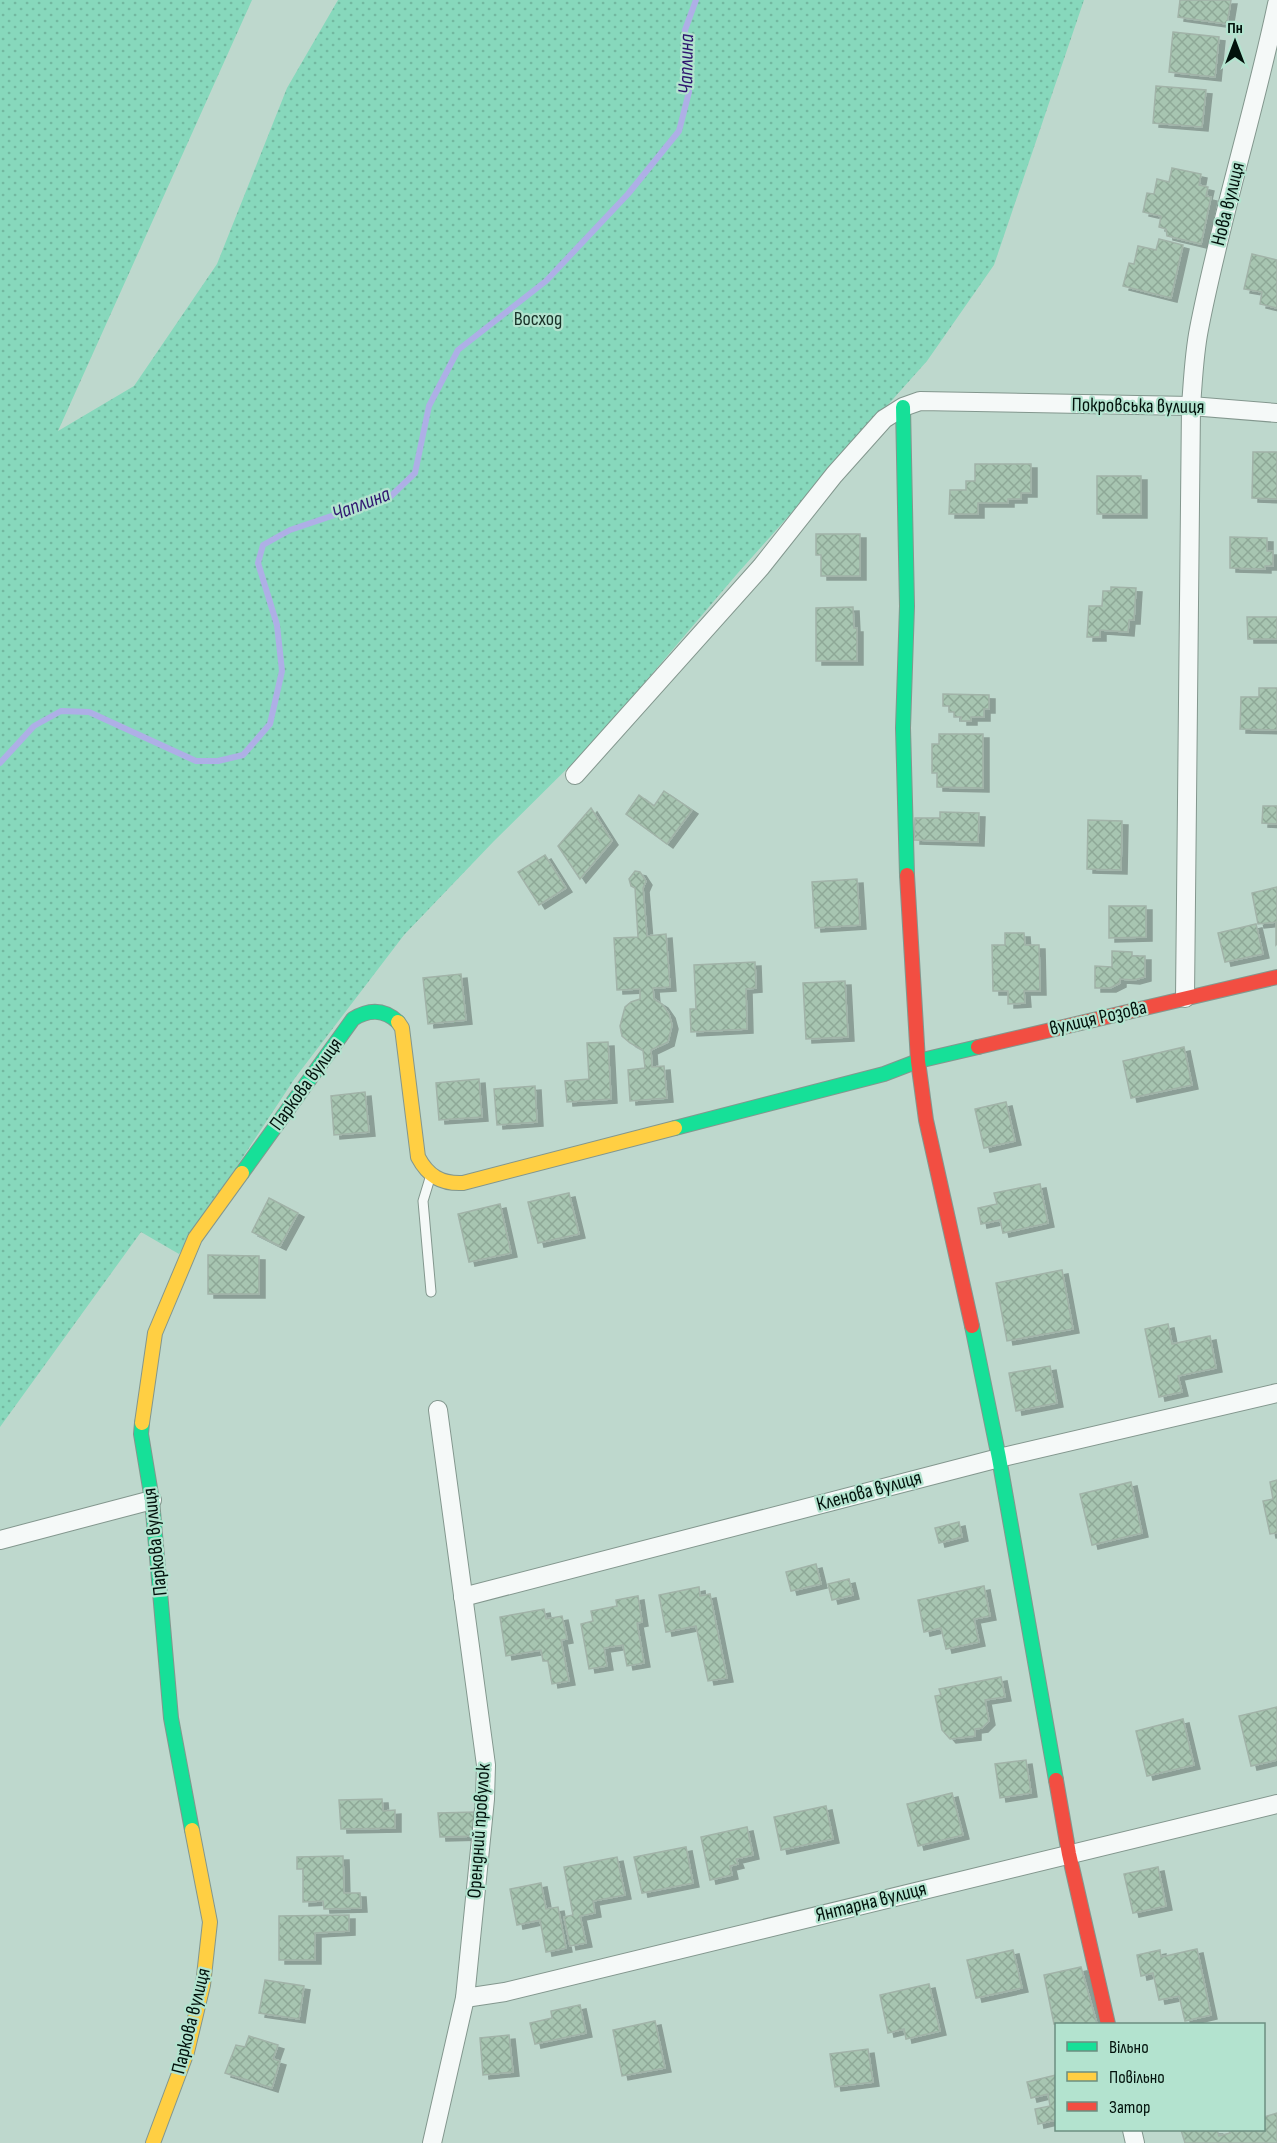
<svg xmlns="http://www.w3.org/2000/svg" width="1277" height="2143" viewBox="0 0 1277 2143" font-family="'Sofia Sans Condensed',sans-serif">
<defs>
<pattern id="garden-dots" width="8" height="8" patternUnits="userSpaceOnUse" patternTransform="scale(1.5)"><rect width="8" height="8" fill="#87d8bc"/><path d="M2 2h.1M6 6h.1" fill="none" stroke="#73b8a0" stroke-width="1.8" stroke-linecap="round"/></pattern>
<pattern id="building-cross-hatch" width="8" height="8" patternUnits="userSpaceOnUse" patternTransform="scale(1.5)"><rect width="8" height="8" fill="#a7c5b1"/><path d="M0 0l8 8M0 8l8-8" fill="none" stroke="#8ea897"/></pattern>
<filter id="shadow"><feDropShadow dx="6" dy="4" stdDeviation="0" flood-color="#0004"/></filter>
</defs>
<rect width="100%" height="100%" fill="#bed8cd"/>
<path fill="url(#garden-dots)" d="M0 0H252L58 431 134 386 217 264 287 88 338 0H1084L994 265 927 361 737 574 594 742 494 841 404 935 295 1078 179 1254 141 1232 0 1427Z"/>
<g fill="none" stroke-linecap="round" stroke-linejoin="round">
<path stroke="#aeafe6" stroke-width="6" d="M0 763 34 726 61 711 89 712 196 761H218L243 755 270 724 282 671 277 625 258 563 263 545 290 530 391 496 415 473 429 406 458 350 546 281 628 194 679 131 689 92 685 30 696 0"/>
</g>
<g fill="url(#building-cross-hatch)" stroke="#a1b3a8" stroke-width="1.5" filter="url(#shadow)">
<path d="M1180 0H1231L1227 24 1178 17Z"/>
<path d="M1173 32 1219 37 1215 77 1169 72Z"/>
<path d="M1156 86 1206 90 1202 127 1153 123Z"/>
<path d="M1172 168 1201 174 1199 185 1208 187 1206 196 1211 197 1201 244 1167 236 1166 229 1159 227 1161 216 1143 212 1147 193 1154 194 1157 179 1169 182Z"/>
<path d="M1159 239 1183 245 1171 298 1123 286 1129 263 1134 264 1138 246 1156 250Z"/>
<path d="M1252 254 1277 260V308L1260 304 1262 292 1244 289Z"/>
<path d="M1253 452H1277V499L1252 498Z"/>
<path d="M975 464H1031V493H1021V499H1008V503H978V514H949L950 490H966V481H975Z"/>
<rect x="1097" y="476" width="44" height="38"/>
<path d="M816 534H860V576H821V555H816Z"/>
<path d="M1230 537 1267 538V551H1273V566H1265V569L1230 568Z"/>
<path d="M1111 587 1136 588 1134 620H1129L1128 632 1100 630V637H1087L1089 606H1102L1103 591H1111Z"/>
<path d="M853 607 854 628H857V661H816V608Z"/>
<path d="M1247 617H1277V639H1248Z"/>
<path d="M1259 688H1277V730L1240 729 1241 697H1259Z"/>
<path d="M943 694 989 695V709H984V717H971V721H961V717H954V712H949V706H943Z"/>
<path d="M939 734H983V788L937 787V773H932V744H939Z"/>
<path d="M664 791 692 810 667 844 626 814 639 795 654 806Z"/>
<path d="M1263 806H1277V824L1262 823Z"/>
<path d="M591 808 612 841 580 879 558 846Z"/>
<path d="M940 812 979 813 978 842 914 840 915 818H940Z"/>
<path d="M1088 820 1122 821 1121 870 1087 869Z"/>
<path d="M545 855 566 888 539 905 518 872Z"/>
<path d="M635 871 640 872 646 881 643 888 647 936 666 934 670 987 653 988 654 999 662 1004 669 1014 672 1025 668 1042 651 1050 652 1067 664 1066 667 1098 630 1101 628 1070 645 1068 643 1050 630 1043 622 1036 620 1026 625 1007 631 1002 640 999V989L617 990 614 938 638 937 635 888 631 886 629 879Z"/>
<path d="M857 879 860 925 815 928 812 882Z"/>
<path d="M1277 887V944L1276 945V922L1258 924 1252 893Z"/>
<path d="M1109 906H1146V937L1109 938Z"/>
<path d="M1256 924 1263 954 1225 962 1218 933Z"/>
<path d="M1005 933H1024L1025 945H1039L1040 991H1024L1025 1003 1008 1004V991H993L992 945H1005Z"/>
<path d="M1112 951 1132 952V956H1145V977L1134 980 1120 979V983L1110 988H1095V966L1112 967Z"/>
<path d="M755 962 756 988 746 989 747 1029 691 1032 690 1009H696L694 965Z"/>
<path d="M461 974 466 1020 428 1024 423 978Z"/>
<path d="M845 981 848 1037 806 1039 803 983Z"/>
<path d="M608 1042 611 1099 567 1102 565 1081 589 1079 587 1043Z"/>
<path d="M1184 1047 1192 1085 1131 1098 1123 1061Z"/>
<path d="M479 1079 482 1117 439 1120 436 1083Z"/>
<path d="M535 1086 537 1122 497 1125 494 1089Z"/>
<path d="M365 1092 369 1132 334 1135 331 1096Z"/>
<path d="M1006 1102 1015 1141 984 1148 975 1109Z"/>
<path d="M1040 1184 1048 1223 1003 1233 1000 1220 981 1224 978 1208 997 1204 994 1193Z"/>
<path d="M569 1193 579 1234 538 1243 528 1202Z"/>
<path d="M269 1198 298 1213 280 1246 252 1232Z"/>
<path d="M500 1204 511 1253 469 1262 458 1214Z"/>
<path d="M208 1255 259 1256V1294H208Z"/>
<path d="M1062 1270 1073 1329 1007 1341 996 1283Z"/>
<path d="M1168 1324 1172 1344 1210 1336 1216 1368 1178 1376 1182 1392 1159 1397 1145 1329Z"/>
<path d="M1050 1366 1057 1403 1016 1411 1009 1373Z"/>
<path d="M1277 1480V1533L1270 1534 1263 1501 1273 1499 1270 1482Z"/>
<path d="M1131 1482 1142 1533 1092 1545 1080 1494Z"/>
<path d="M959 1522 962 1537 939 1543 935 1528Z"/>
<path d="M816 1564 821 1584 791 1591 786 1572Z"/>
<path d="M849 1579 853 1595 832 1600 828 1584Z"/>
<path d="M984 1586 990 1616 974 1619 979 1642 946 1649 941 1628 924 1632 918 1600Z"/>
<path d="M699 1587 700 1596 710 1594 727 1678 708 1681 696 1626 666 1632 659 1595Z"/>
<path d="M638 1596 642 1622 637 1623 644 1663 627 1666 623 1645 604 1648 607 1666 589 1669 581 1624 593 1621 591 1611 617 1606 616 1600Z"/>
<path d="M544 1609 546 1619 562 1616 567 1639 561 1640 569 1681 552 1684 548 1661H543L541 1650 506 1656 500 1617Z"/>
<path d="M1001 1677 1005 1697 985 1700 989 1721 982 1728 975 1729V1736L950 1739 942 1730 935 1696 941 1695 939 1689Z"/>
<path d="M1277 1707V1760L1251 1766 1239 1716Z"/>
<path d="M1183 1719 1194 1765 1147 1776 1136 1731Z"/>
<path d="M1026 1760 1031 1793 1000 1798 995 1764Z"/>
<path d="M952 1793 963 1835 918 1846 907 1804Z"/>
<path d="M382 1799 383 1811 395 1810V1828L341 1829 339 1800Z"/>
<path d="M826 1806 833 1839 781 1850 774 1817Z"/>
<path d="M476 1812 477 1836 440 1837 438 1813Z"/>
<path d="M747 1827 753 1855 736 1859 738 1864 730 1866 732 1875 710 1880 701 1837Z"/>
<path d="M686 1847 693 1883 642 1893 634 1857Z"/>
<path d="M343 1856 344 1893H360L361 1908 324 1909 323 1901 303 1902V1869H297V1857Z"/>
<path d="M617 1857 625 1895 593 1901 595 1913 580 1916 586 1943 570 1946 564 1917 573 1915 564 1867Z"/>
<path d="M1158 1867 1166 1906 1133 1913 1124 1874Z"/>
<path d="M541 1883 546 1909 558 1907 566 1948 546 1952 540 1920 517 1925 510 1889Z"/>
<path d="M349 1915V1931L315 1933V1960H279V1916Z"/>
<path d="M1197 1949 1211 2015 1185 2021 1179 1996 1159 2000 1153 1973 1141 1976 1137 1955 1160 1950 1161 1957Z"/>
<path d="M1013 1950 1022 1988 976 1998 967 1960Z"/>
<path d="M1081 1967 1097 2024H1054L1044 1975Z"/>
<path d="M265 1980 304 1986 299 2019 259 2013Z"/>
<path d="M929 1984 940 2031 906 2039 904 2029 888 2033 880 1995Z"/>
<path d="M580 2005 586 2033 535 2044 530 2023 552 2018 551 2011Z"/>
<path d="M655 2021 665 2068 622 2076 613 2030Z"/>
<path d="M509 2035 513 2072 483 2075 480 2038Z"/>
<path d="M249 2036 278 2045 273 2059 280 2061 272 2088 225 2073 236 2045 245 2047Z"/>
<path d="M868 2049 873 2082 835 2087 830 2054Z"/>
<path d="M1056 2075V2120L1038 2124 1035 2109 1050 2106 1048 2094 1031 2098 1027 2082Z"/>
<path d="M1277 2113V2143H1185L1181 2130H1217L1219 2136 1230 2133 1229 2130H1264V2117Z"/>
</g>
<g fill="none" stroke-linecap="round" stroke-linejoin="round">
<defs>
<path id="lane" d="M430 1178 423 1201 431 1292"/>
<g id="street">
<path d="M575 775 761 567 834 475 884 419 903 407 920 401 1191 406 1277 413"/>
<path d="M1185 998 1191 406C1193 381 1194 354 1199 329 1220 220 1254 113 1277 4"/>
<path d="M0 1540 152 1500"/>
<path d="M463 1597 999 1458 1277 1393"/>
<path d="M465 1998 505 1992 1277 1804"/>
<path d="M1132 2130 1135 2143"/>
<path d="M432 2143 465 1998 485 1799 486 1765 438 1410"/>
</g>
<g id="fast">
<path d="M903 407 907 606 903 728 907 875"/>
<path d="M675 1128 884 1074 918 1061 978 1047"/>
<path d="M242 1173 353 1019C369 1009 384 1009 398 1022"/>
<path d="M972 1326 999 1458 1056 1780"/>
<path d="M142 1423 141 1434 152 1500 171 1718 192 1830"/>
</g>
<g id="slow">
<path d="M398 1022 402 1028 418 1157C428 1176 441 1184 463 1183L675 1128"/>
<path d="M142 1423 155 1333 195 1238 242 1173"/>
<path d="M153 2143 187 2052 203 1985 210 1922 192 1830"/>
</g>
<g id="jam">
<path d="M907 875 918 1061 926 1120 972 1326"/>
<path d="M978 1047 1277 977"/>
<path d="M1056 1780 1069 1854 1108 2024"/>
</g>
</defs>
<use href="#lane" stroke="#83978e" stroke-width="11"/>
<use href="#street" stroke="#83978e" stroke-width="20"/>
<use href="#fast" stroke="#83978e" stroke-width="16"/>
<use href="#slow" stroke="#83978e" stroke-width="16"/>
<use href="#jam" stroke="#83978e" stroke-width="16"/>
<use href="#lane" stroke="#f5f9f8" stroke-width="9"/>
<use href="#street" stroke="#f5f9f8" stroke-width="18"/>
<use href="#fast" stroke="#16e098" stroke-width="14"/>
<use href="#slow" stroke="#ffcf43" stroke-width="14"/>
<use href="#jam" stroke="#f24e42" stroke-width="14"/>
</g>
<g text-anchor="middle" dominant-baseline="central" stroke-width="4.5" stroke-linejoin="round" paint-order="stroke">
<g font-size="20" fill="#02120c" stroke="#b3e3cf">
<text transform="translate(1228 204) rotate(-76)">Нова вулиця</text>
<text transform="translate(1138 406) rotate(1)">Покровська вулиця</text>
<text transform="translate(1098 1018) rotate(-13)">вулиця Розова</text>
<text transform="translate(306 1084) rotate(-54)">Паркова вулиця</text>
<text transform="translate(869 1491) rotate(-15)">Кленова вулиця</text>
<text transform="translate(155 1542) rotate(-96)">Паркова вулиця</text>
<text transform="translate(479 1831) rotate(-86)">Орендний провулок</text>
<text transform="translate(871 1902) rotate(-14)">Янтарна вулиця</text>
<text transform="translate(191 2021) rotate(-76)">Паркова вулиця</text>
</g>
<g font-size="20" fill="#183128" stroke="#b3e3cf">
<text x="538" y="319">Восход</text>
</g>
<g font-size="21" font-style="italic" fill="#2f156f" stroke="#b3e3cf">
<text transform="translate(686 64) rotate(-89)">Чаплина</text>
<text transform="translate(361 504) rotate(-21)">Чаплина</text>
</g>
</g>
<rect x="1055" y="2023" width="210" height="108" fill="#b3e3cf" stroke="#6c8f81" stroke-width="1.5"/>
<rect x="1067" y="2042" width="30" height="9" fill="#16e098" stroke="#6c8f81" stroke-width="1.5"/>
<text x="1109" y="2053" font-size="18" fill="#02120c">Вільно</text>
<rect x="1067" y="2072" width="30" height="9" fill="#ffcf43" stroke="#6c8f81" stroke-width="1.5"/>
<text x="1109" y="2083" font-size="18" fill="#02120c">Повільно</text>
<rect x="1067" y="2102" width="30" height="9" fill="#f24e42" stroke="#6c8f81" stroke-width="1.5"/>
<text x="1109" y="2113" font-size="18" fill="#02120c">Затор</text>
<g transform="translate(1235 42)" stroke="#b3e3cf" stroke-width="4.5" paint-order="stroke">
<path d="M0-4.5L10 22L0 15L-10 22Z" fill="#02120c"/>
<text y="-9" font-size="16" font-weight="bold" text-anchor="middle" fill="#02120c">Пн</text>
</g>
</svg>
